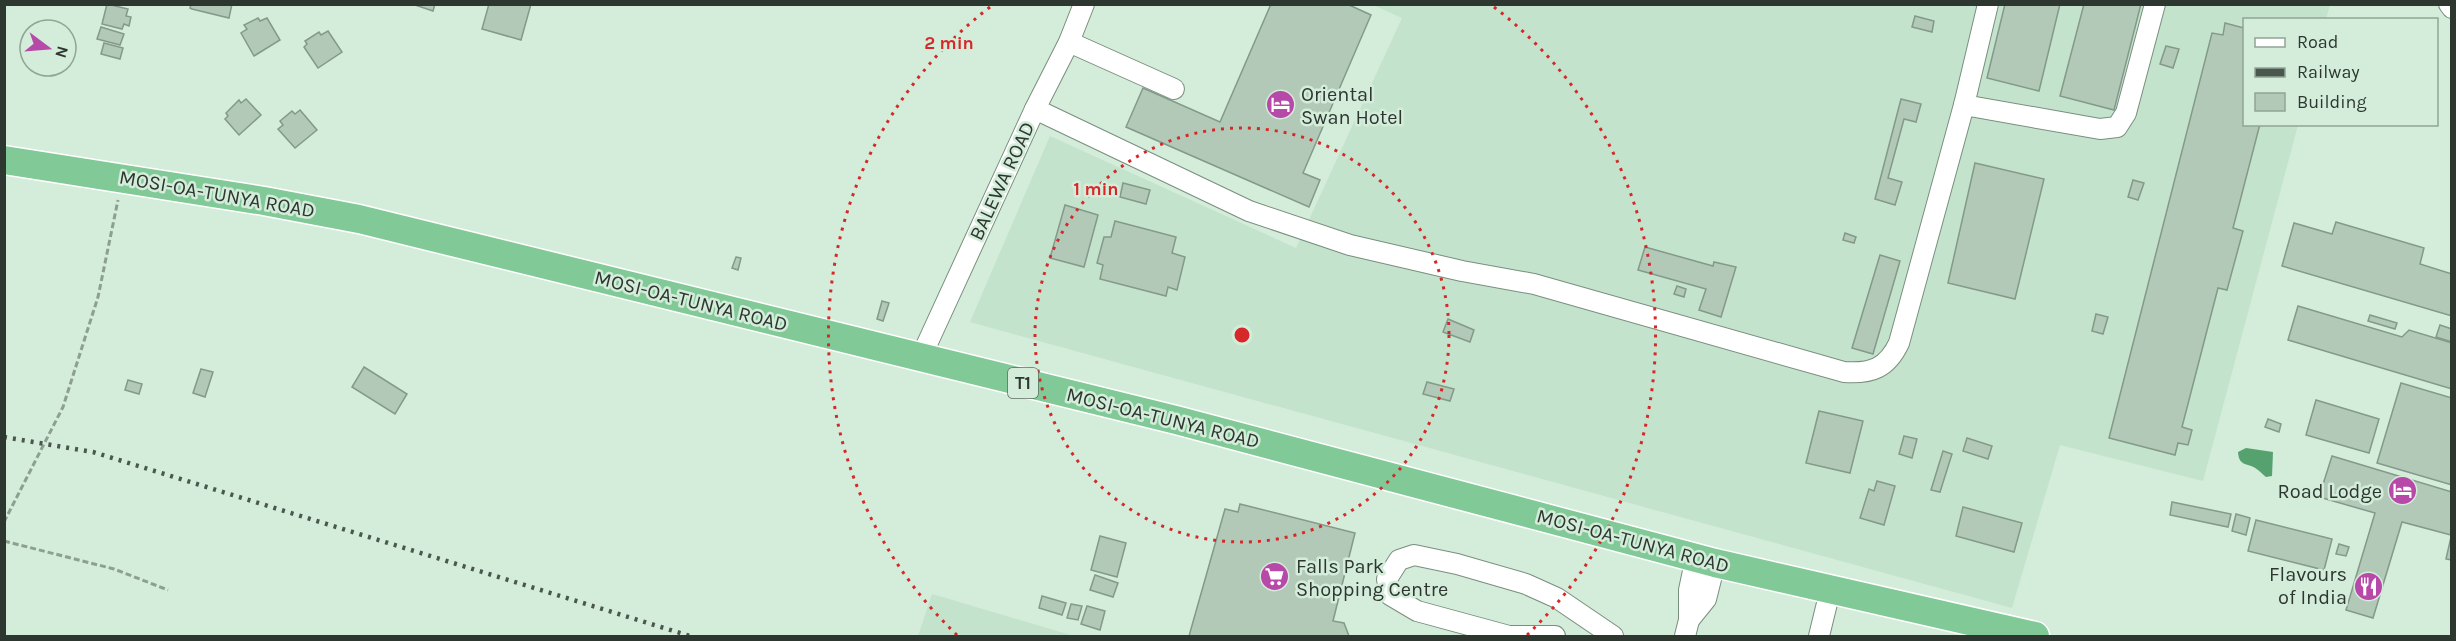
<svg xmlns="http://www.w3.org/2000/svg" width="2456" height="641" viewBox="0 0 2456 641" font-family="Karla,sans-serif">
<rect width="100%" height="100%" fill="#d4ecda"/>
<g fill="#c4e3cc">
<path d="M1373 5H2330L2326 19 2244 20V124L2298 125 2203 481 2060 445 2012 608 970 322 1050 136 1296 248 1402 18Z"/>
<path d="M932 594 1074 636H918Z"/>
</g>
<path fill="#55a26f" d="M2246 448 2273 452 2272 476 2266 477C2263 475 2261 472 2258 470 2249 462 2239 468 2238 452Z"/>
<g fill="#b2c9b8" stroke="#839989" stroke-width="1.5">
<path d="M107 4 128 9 126 16 131 17 129 26 124 24 122 29 102 24Z"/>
<path d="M191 4H232L229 18 192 9 190 8Z"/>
<path d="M412 4H435L433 11Z"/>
<path d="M489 4H531L521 40 482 29Z"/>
<path d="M1271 4H1347L1371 15 1303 173 1320 180 1309 207 1126 127 1143 88 1220 122Z"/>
<path d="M2005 4H2060L2039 91 1987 78Z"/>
<path d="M2084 4H2141L2114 110 2060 96Z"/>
<path d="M1915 16 1934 21 1932 32 1912 27Z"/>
<path d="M258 18 260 21 267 18 280 40 254 56 241 33 247 29 244 25Z"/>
<path d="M2225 23 2244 28V124H2260L2233 228 2243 231 2227 290 2218 288 2182 427 2192 430 2188 445 2178 443 2175 455 2109 438 2212 33 2223 35Z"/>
<path d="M101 27 124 34 120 45 97 39Z"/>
<path d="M328 31 342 52 318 68 304 47 307 44 305 41 319 32 321 35Z"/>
<path d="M104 43 123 48 120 59 101 54Z"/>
<path d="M2166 46 2179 49 2173 68 2160 64Z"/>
<path d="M246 99 261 115 239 135 225 119 228 116 226 113 239 100 241 103Z"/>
<path d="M1901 99 1921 104 1916 122 1904 119 1888 178 1902 182 1895 205 1875 199Z"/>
<path d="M300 110 317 130 295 148 278 129 283 125 280 121 292 111 295 114Z"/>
<path d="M1975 163 2044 179 2015 299 1948 283Z"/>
<path d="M2133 180 2144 183 2138 200 2128 197Z"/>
<path d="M1123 183 1150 190 1146 204 1120 197Z"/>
<path d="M1065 205 1098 215 1084 267 1050 258Z"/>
<path d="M1115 221 1176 237 1172 253 1185 257 1177 290 1168 287 1166 296 1100 279 1103 265 1097 263 1104 237H1111Z"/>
<path d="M2336 222 2424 248 2420 264 2452 274V316L2282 266 2294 223 2332 234Z"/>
<path d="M1845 233 1856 237 1854 243 1843 240Z"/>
<path d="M1645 247 1713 266 1714 262 1736 267 1721 317 1699 310 1706 289 1638 270Z"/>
<path d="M1880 255 1900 261 1873 354 1852 348Z"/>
<path d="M736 257 741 258 738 270 732 268Z"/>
<path d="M1677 286 1686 289 1684 297 1674 294Z"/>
<path d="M882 301 889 303 883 321 877 319Z"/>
<path d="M2298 306 2402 337 2409 330 2452 343V389L2288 340Z"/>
<path d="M2096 314 2108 317 2103 334 2092 331Z"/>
<path d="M2370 315 2397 323 2395 329 2368 321Z"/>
<path d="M1448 319 1474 330 1470 342 1443 332Z"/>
<path d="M2440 325 2452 329V342L2436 337Z"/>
<path d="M364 367 407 394 395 414 352 387Z"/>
<path d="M201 369 213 372 205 397 193 393Z"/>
<path d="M128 380 142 384 139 394 125 390Z"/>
<path d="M1427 382 1454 389 1450 401 1423 394Z"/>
<path d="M2401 383 2452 398V485L2377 463Z"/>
<path d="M2316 400 2379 419 2369 453 2306 435Z"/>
<path d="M1819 411 1863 421 1850 473 1806 463Z"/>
<path d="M2268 419 2281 424 2279 432 2265 427Z"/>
<path d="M1904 436 1917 439 1912 458 1899 454Z"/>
<path d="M1967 438 1992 446 1988 459 1963 451Z"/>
<path d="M1943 451 1952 454 1940 492 1931 490Z"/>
<path d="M2332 456 2452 492 2451 535 2402 522 2373 618 2346 610 2375 513 2319 497Z"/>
<path d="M1877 481 1895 486 1884 525 1860 518 1869 489 1874 491Z"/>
<path d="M2172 502 2231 514 2228 527 2170 515Z"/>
<path d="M1240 504 1355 533 1333 621 1344 623 1349 636H1189L1225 509 1238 512Z"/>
<path d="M1963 507 2022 523 2014 552 1956 536Z"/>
<path d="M2236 514 2250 518 2246 535 2232 531Z"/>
<path d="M2256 520 2332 539 2324 570 2248 551Z"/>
<path d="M1100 536 1126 543 1117 577 1091 570Z"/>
<path d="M2451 537H2452V560L2446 559Z"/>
<path d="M2339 544 2349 547 2346 556 2336 554Z"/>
<path d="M1095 575 1118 583 1113 597 1090 590Z"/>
<path d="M1042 596 1066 603 1062 615 1039 608Z"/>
<path d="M1071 604 1082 606 1078 620 1067 618Z"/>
<path d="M1087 606 1105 611 1100 630 1081 624Z"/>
</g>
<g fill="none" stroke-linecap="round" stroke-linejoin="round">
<defs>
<g id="minor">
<path d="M2449 4 2452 8"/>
<path d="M1069 42 1174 89"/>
<path d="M1964 105 2100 129 2117 127 2126 113 2155 4"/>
<path d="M1035 109 1249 211 1350 245 1462 271 1534 284 1844 372C1872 374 1887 368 1899 343L1964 105 1988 4"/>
<path d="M921 357 1035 109 1069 42 1084 4"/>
<path d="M1689 620 1706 599 1715 563"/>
<path d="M1555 636H1509L1417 611 1390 595 1387 579 1399 560 1414 555 1457 564 1526 584 1557 598 1613 636"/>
<path d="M1685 636 1689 620V590L1696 557"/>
<path d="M1819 636 1830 591"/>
</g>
<path id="highway" d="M4 160 264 201 359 219 1176 420 1715 563 2035 636"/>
</defs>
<use href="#minor" stroke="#798f7e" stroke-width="22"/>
<use href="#highway" stroke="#fff" stroke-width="31"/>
<g stroke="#8d9f91" stroke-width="3" stroke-dasharray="6 3" stroke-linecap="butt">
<path d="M4 522 63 407 98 297 118 200"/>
<path d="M4 541 114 569 168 590"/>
</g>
<use href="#minor" stroke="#fff" stroke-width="20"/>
<use href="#highway" stroke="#81ca98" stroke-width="28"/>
<path stroke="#4a574e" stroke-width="4.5" stroke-dasharray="3 6" stroke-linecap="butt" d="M4 437 93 452 690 636"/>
</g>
<g fill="none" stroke="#d62828" stroke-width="3" stroke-dasharray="3 6">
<circle cx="1242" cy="335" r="207"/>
<path d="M957 635A414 414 0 0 1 990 7M1494 7A414 414 0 0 1 1527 635"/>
</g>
<defs>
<symbol id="hotel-disc" viewBox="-11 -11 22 22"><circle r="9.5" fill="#b749a8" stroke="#d4ecda"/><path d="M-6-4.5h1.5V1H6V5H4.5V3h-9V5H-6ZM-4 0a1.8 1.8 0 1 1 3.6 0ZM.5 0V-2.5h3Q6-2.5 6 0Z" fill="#fff"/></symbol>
<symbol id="supermarket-disc" viewBox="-11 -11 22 22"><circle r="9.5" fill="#b749a8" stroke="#d4ecda"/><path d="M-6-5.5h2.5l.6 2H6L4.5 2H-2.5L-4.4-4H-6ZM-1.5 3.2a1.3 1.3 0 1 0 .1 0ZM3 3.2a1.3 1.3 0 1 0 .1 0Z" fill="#fff"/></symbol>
<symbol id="restaurant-disc" viewBox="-11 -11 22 22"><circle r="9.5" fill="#b749a8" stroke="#d4ecda"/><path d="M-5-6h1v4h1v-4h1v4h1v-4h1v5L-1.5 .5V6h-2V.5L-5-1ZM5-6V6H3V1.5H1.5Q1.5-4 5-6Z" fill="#fff"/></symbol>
</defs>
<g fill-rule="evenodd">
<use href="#hotel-disc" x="1264" y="88" width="33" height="33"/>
<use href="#hotel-disc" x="2386" y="474" width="33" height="33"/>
<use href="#supermarket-disc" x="1258" y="560" width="33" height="33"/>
<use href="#restaurant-disc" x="2352" y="570" width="33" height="33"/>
</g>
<g text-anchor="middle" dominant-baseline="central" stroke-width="5" stroke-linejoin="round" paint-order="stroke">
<rect fill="#d4ecda" stroke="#5f6d63" stroke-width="1.5" x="1008" y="368" width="30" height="30" rx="4.5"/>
<g font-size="18" font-weight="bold" fill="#2d3730">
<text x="1023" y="383">T1</text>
</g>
<g font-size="20" fill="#2d3730" stroke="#d4ecda" text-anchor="start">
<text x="1301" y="94">Oriental<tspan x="1301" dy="23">Swan Hotel</tspan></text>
<text x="2382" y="491" text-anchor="end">Road Lodge</text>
<text x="1296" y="566">Falls Park<tspan x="1296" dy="23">Shopping Centre</tspan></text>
<text x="2347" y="574" text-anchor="end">Flavours<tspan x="2347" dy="23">of India</tspan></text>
</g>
<g font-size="20" fill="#2d3730" stroke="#d4ecda">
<text transform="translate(1002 181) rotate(-65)">BALEWA ROAD</text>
<text transform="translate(217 194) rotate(10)">MOSI-OA-TUNYA ROAD</text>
<text transform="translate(691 301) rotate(14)">MOSI-OA-TUNYA ROAD</text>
<text transform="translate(1163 418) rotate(14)">MOSI-OA-TUNYA ROAD</text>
<text transform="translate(1633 541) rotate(15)">MOSI-OA-TUNYA ROAD</text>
</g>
</g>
<circle cx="1242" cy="335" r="9" fill="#d62828" stroke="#d4ecda" stroke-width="3"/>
<g font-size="18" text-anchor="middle" font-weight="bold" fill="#d62828" stroke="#d4ecda" stroke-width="5" stroke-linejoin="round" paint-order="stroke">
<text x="949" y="49">2 min</text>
<text x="1096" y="195">1 min</text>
</g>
<rect width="2456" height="641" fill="none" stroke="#2d3730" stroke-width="12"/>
<rect x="2243" y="18" width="195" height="108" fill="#d4ecda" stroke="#91a496" stroke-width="1.5"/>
<rect x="2255" y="38" width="30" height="9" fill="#ffffff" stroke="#91a496" stroke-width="1.5"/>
<text x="2297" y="48" font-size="18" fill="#2d3730">Road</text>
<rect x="2255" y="68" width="30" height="9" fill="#4a574e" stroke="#91a496" stroke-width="1.5"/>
<text x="2297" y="78" font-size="18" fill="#2d3730">Railway</text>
<rect x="2255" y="93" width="30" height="18" fill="#b2c9b8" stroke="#91a496" stroke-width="1.5"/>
<text x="2297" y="108" font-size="18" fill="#2d3730">Building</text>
<g transform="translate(48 48) rotate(106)"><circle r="28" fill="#d4ecda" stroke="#91a496" stroke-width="1.5"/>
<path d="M0-4.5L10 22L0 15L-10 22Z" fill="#b749a8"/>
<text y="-9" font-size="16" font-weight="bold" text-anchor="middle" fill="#2d3730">N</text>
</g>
</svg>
